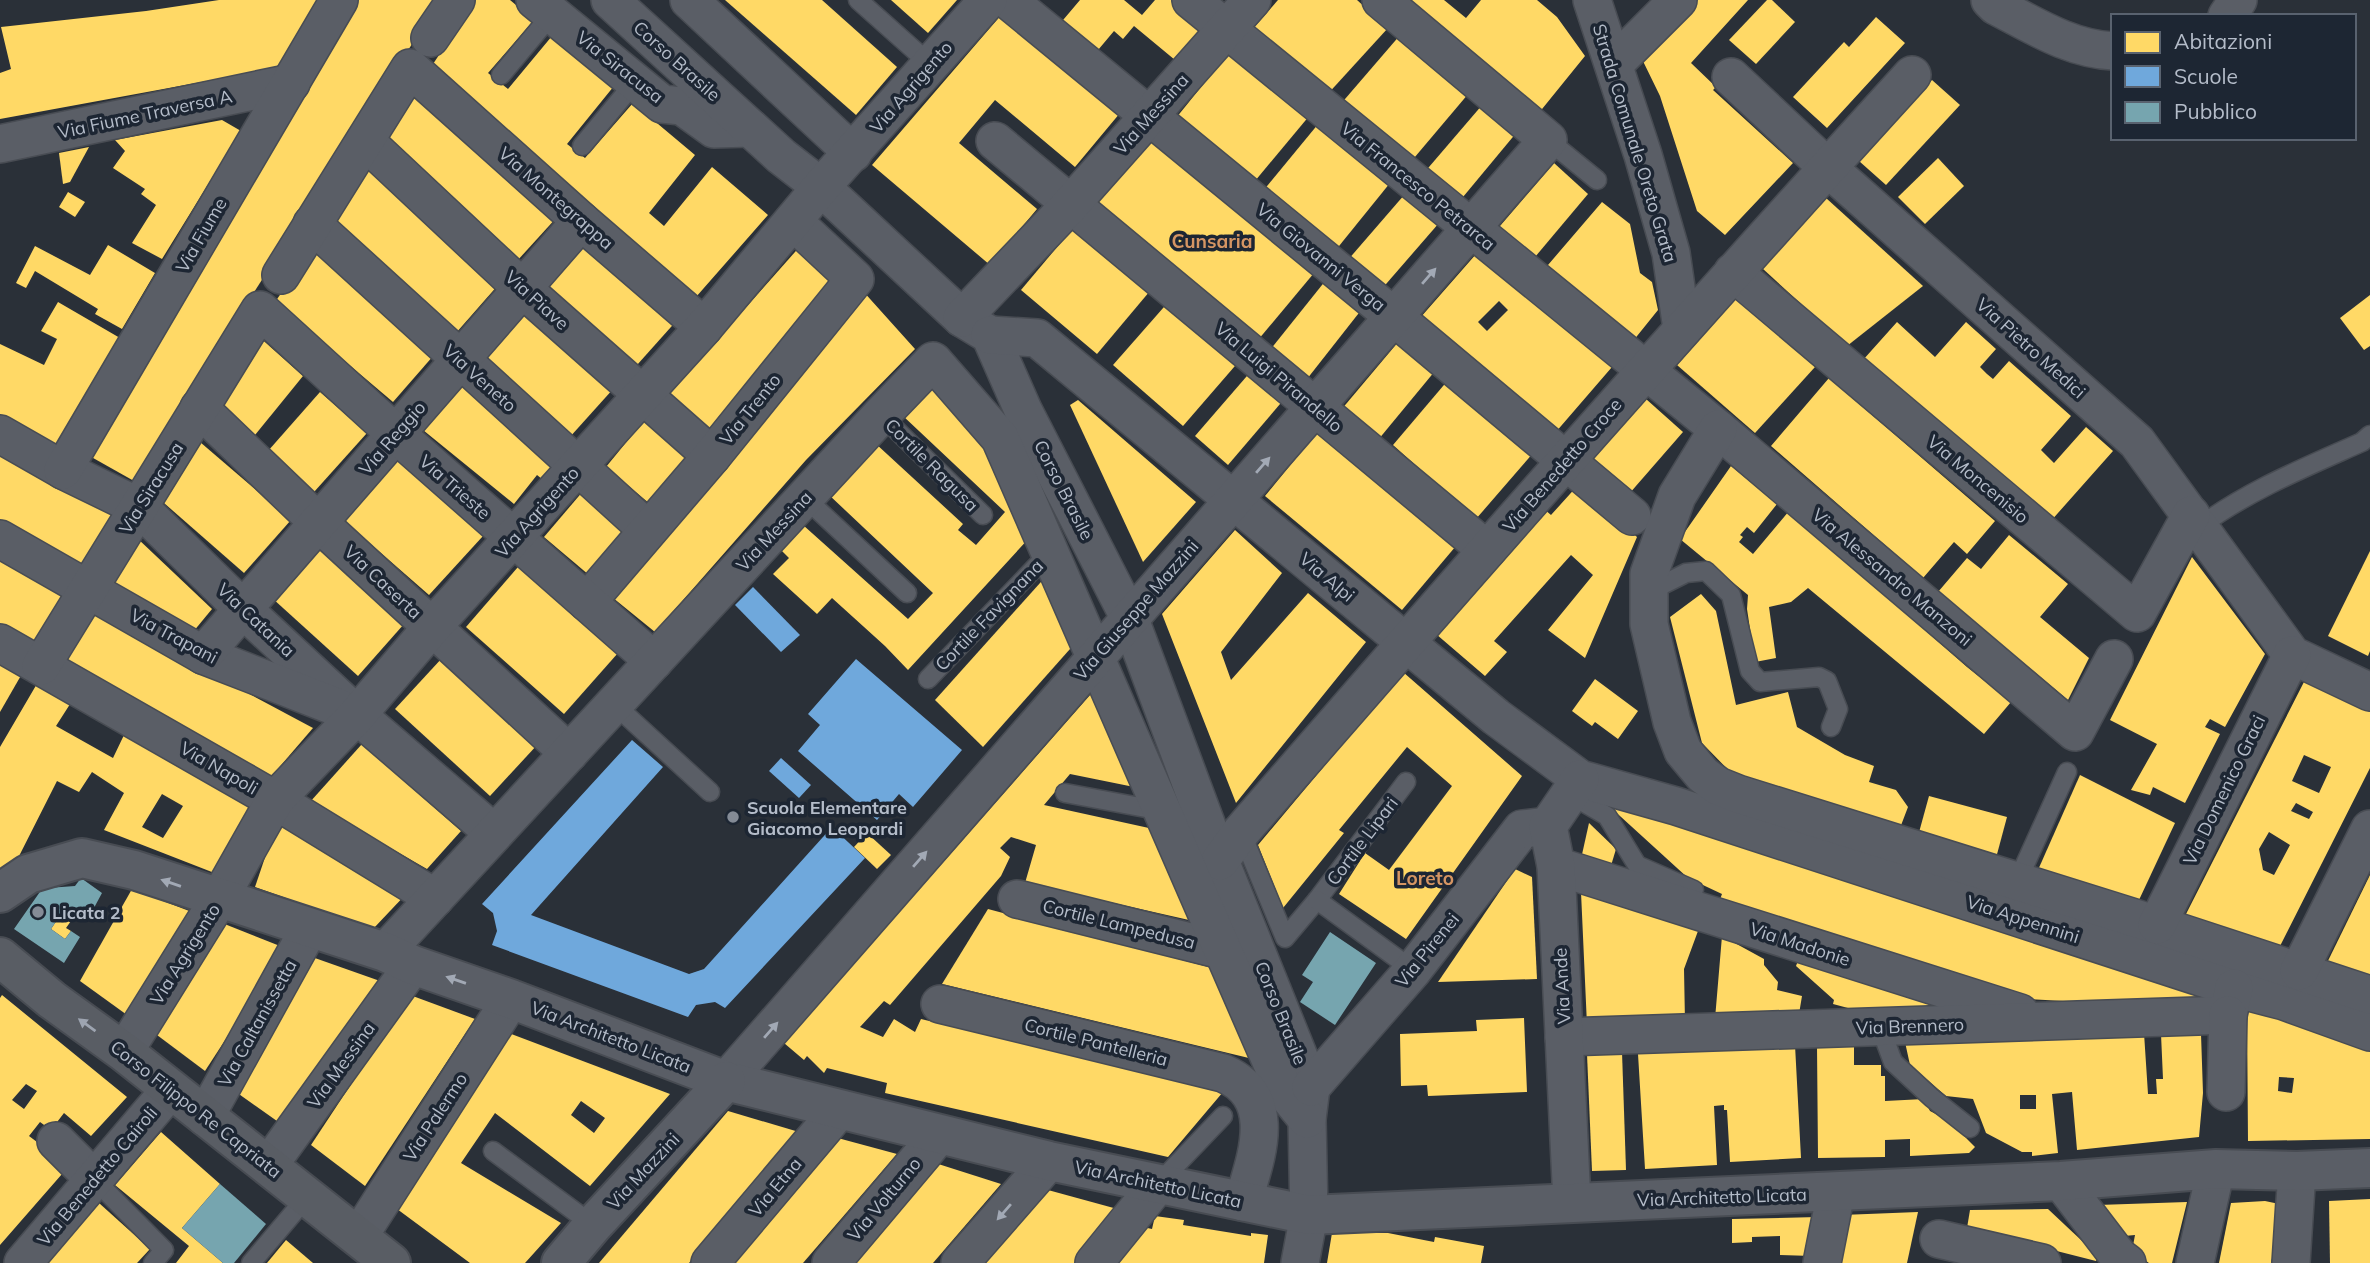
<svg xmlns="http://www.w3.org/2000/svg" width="2370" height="1263" viewBox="0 0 2370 1263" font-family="Mulish,sans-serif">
<rect width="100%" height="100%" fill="#2a3038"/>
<g fill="#ffd966" fill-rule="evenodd">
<path d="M219 0H317L276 70 245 74 0 119V73L11 69 1 27 146 11Z"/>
<path d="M355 0H440L134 481 86 454Z"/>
<path d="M470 0H510L534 20 488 73 508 89 552 36 614 86 567 144 585 158 633 103 695 155 649 213 664 226 712 167 768 215 696 297 429 70 449 40Z"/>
<path d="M725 0H822L897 67 856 115Z"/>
<path d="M891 0H957L928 33Z"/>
<path d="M1080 0H1124L1142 15 1155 0H1171L1203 27 1175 60 1134 26 1123 39 1114 31 1093 56 1058 26Z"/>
<path d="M1278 0H1357L1388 28 1325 97 1251 31Z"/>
<path d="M1401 0H1444L1466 18 1481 0H1537L1557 17 1585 56 1538 114Z"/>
<path d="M1692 0H1748L1691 63 1716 87 1713 90 1793 163 1725 235 1697 211 1660 96 1640 55Z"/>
<path d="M1767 0H1772L1795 22 1756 64 1729 40Z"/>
<path d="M1002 14 1120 113 1075 167 995 100 959 143 1037 209 990 265 872 165Z"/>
<path d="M1876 17 1905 43 1827 128 1793 97 1844 42 1849 47Z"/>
<path d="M1401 34 1469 93 1409 164 1339 106Z"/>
<path d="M1231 50 1310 115 1250 187 1172 123Z"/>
<path d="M1932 80 1960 105 1886 185 1859 161Z"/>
<path d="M415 89 558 216 517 261 382 141Z"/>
<path d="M1483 104 1517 132 1458 203 1423 174Z"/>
<path d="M222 120 241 131 162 259 132 243 156 205 141 194 145 189 113 168 125 151 115 140Z"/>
<path d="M1319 123 1390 183 1335 251 1263 191Z"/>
<path d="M1152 137 1314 273 1258 340 1095 205Z"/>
<path d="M89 147 70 182 63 184 59 153Z"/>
<path d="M1938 158 1964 186 1925 224 1898 197Z"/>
<path d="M1554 163 1588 194 1530 263 1494 233Z"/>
<path d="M368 167 499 284 456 333 331 220Z"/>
<path d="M68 192 85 202 75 217 59 207Z"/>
<path d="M1405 194 1439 223 1380 291 1347 261Z"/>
<path d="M1826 198 1923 286 1847 346 1762 268Z"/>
<path d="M1602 202 1630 224 1640 273 1652 282 1658 310 1629 346 1542 272Z"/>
<path d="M1079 221 1155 285 1097 354 1021 290Z"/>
<path d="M587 238 679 318 637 365 546 285Z"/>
<path d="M803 243 842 278 710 432 668 395Z"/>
<path d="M108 245 155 273 122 329 95 314 98 309 35 271 26 288 16 283 35 246 90 275Z"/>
<path d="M315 245 434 355 393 402 275 302Z"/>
<path d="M1477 253 1612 367 1555 433 1420 318ZM1499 301 1508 310 1487 331 1478 322Z"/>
<path d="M1326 280 1362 309 1307 379 1270 350Z"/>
<path d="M862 290 915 349 806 460 655 632 607 593Z"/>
<path d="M2370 295V346L2364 350 2340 318Z"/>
<path d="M1737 297 1815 367 1755 433 1677 365Z"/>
<path d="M1171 299 1241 359 1183 426 1113 365Z"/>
<path d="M58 302 120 338 58 447 0 414V344L44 365 57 339 41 331Z"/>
<path d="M528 310 614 388 569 438 483 359Z"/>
<path d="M1897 322 1935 357 1966 322 1996 349 1980 367 1987 374 1993 379 2009 361 2071 416 2041 450 2054 463 2086 427 2113 451 2050 522 1863 360Z"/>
<path d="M257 335 303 376 251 440 214 403Z"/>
<path d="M1399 341 1435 371 1378 440 1341 410Z"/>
<path d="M1253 369 1286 397 1228 465 1195 436Z"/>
<path d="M1829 378 1995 521 1967 554 1954 542 1923 578 1771 446Z"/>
<path d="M1449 379 1534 452 1476 519 1393 445Z"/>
<path d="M464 380 559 458 542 479 537 475 514 504 423 430Z"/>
<path d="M934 382 994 445 1031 536 908 670 885 646 832 598 817 614 773 574 789 558 780 549 803 525 908 619 933 593 828 494 875 443 963 524 958 530 976 545 1005 512 902 415Z"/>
<path d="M320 392 367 433 314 492 268 451Z"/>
<path d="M1646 399 1683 432 1629 494 1591 461Z"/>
<path d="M1078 400 1196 502 1143 562 1070 405Z"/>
<path d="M646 418 690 455 650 504 606 467Z"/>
<path d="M1323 425 1461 540 1402 610 1265 496Z"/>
<path d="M193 436 291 520 244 573 156 496Z"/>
<path d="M0 446 116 511 84 567 0 520Z"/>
<path d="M396 458 483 536 429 595 342 519Z"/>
<path d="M1731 466 1777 504 1754 533 1747 527 1740 535 1743 537 1739 542 1753 554 1789 511 1967 667 2011 702 1984 734 1808 588 1791 602 1769 607 1776 658 1755 662 1747 609 1748 595 1680 539Z"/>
<path d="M1579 484 1637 537 1585 658 1548 630 1593 575 1571 555 1494 641 1507 652 1485 676 1436 634 1544 509 1551 515Z"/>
<path d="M584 490 628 527 589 575 544 537Z"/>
<path d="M1235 530 1282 573 1221 652 1231 680 1308 593 1366 642 1236 803 1162 614Z"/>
<path d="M2009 535 2068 584 2040 617 2089 658 2068 700 1938 592 1967 558 1981 569Z"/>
<path d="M136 537 212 609 193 632 112 585Z"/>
<path d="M317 547 404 624 358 676 272 598Z"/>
<path d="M2370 551V651L2368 656 2328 636Z"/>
<path d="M0 553 71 595 38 650 0 628Z"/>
<path d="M2192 557 2265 654 2225 727 2210 719 2205 727 2220 734 2185 803 2153 787 2150 795 2131 790 2157 744 2110 720Z"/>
<path d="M518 567 618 653 564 714 466 627Z"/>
<path d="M1049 573 1078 640 983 747 935 700Z"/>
<path d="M1701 594 1716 611 1736 705 1788 692 1797 727 1845 755 1874 766 1869 782 1896 790 1908 807 1900 828 1743 785 1702 743 1670 617Z"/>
<path d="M87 607 313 728 270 778 60 660Z"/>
<path d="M443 657 538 744 490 796 395 709Z"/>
<path d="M0 658 23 672 0 712Z"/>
<path d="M1403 672 1522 776 1406 939 1339 894 1365 853 1389 870 1452 786 1407 747 1339 830 1344 833 1283 908 1258 845Z"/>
<path d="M2306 678 2370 710V768L2277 952 2185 916ZM2304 755 2331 767 2319 793 2292 781ZM2296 803 2313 812 2309 819 2291 811ZM2269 832 2290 845 2274 875 2263 870 2259 849Z"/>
<path d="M1595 679 1638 711 1618 739 1595 722 1592 726 1572 711Z"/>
<path d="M38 682 72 701 56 726 113 758 124 735 254 806 217 874 104 830 124 793 92 772 79 792 57 781 12 870 0 869V747ZM162 794 183 806 163 838 142 827Z"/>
<path d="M1098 686 1139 788 1070 774 1044 805 1158 830 1197 918 1189 920 1025 883 1036 845 1011 837 1000 848 1010 857 1001 876 890 1005 884 1001 860 1027 883 1037 894 1019 915 1032 921 1019 1223 1092 1168 1157 885 1093 887 1083 827 1068 824 1073 807 1056 804 1060 784 1043Z"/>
<path d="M362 744 461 831 427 869 310 802Z"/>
<path d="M2080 775 2175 823 2139 900 2038 870Z"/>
<path d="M1929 796 2007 817 1996 858 1918 836Z"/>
<path d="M1611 801 2210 993 2206 1009 2026 999 1719 902 1722 894 1688 878 1609 806Z"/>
<path d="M278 819 408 892 373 929 255 887Z"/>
<path d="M1589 823 1616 849 1610 869 1581 859Z"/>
<path d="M867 833 891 855 877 869 854 847Z"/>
<path d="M1515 869 1532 877 1537 979 1438 982Z"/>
<path d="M2370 875V984L2324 969Z"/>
<path d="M132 889 197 914 134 1020 80 981Z"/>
<path d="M1581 892 1698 931 1684 969 1685 1022 1587 1025Z"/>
<path d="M988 909 1216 969 1253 1059 942 984Z"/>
<path d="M61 914 71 921 66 928 71 931 65 939 51 929Z"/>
<path d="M217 921 285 948 205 1071 153 1032Z"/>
<path d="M1722 936 1764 959V965L1778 982 1777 990 1802 996 1799 1014 1715 1019Z"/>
<path d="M312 957 380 981 284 1126 229 1087Z"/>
<path d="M1799 958 1939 1007 1863 1012 1833 1004 1834 1000 1796 966Z"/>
<path d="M2 995 127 1097 91 1136 64 1113 51 1130 40 1122 29 1136 69 1166 0 1245V998ZM26 1084 37 1091 24 1109 12 1100Z"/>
<path d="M410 995 475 1019 365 1186 311 1145Z"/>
<path d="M2247 1009 2370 1042V1139L2248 1141ZM2279 1077 2294 1078 2292 1093 2278 1091Z"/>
<path d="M1524 1018 1527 1092 1428 1096 1427 1085 1401 1086 1400 1034 1477 1031 1476 1020Z"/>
<path d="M506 1032 670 1094 590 1186 495 1113 461 1163 561 1223 525 1263H470L393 1206ZM581 1101 605 1118 594 1133 571 1115Z"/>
<path d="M2144 1033 2148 1094H2157L2156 1079H2163L2161 1034H2201L2203 1093 2199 1137 2077 1150 2072 1092 2052 1094 2058 1153 2032 1156V1152H2022L1986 1133 1973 1099 1946 1096 1910 1065 1905 1042ZM2020 1095H2036V1109H2020Z"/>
<path d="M1795 1045 1801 1158 1730 1162 1727 1110H1724V1105L1714 1106 1717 1165 1645 1169 1638 1054Z"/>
<path d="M1817 1046H1854V1065H1881V1076H1885V1101L1924 1099 1930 1111 1949 1121 1975 1147 1969 1153 1910 1156V1139L1885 1140V1157L1818 1158Z"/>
<path d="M1622 1052 1626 1170 1592 1171 1587 1054Z"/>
<path d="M728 1111 799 1132 689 1263H599Z"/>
<path d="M161 1132 220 1184 182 1228 223 1263H176L189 1246 115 1185Z"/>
<path d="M834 1137 897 1154 803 1263H726Z"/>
<path d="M932 1162 1001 1184 933 1263H847Z"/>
<path d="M1037 1187 1121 1210 1076 1263H973Z"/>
<path d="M2370 1199V1263H2330L2329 1201Z"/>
<path d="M2265 1201 2284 1205 2271 1263H2219L2231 1203Z"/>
<path d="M2187 1202 2172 1263H2149L2132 1251 2135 1235 2113 1237 2098 1205Z"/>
<path d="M99 1203 150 1249 137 1263H47Z"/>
<path d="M2048 1209 2098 1256 2096 1261 1967 1228 1970 1210Z"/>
<path d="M1918 1212 1907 1263H1832L1842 1215Z"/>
<path d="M1155 1216 1184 1220 1183 1225 1251 1236V1233L1268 1235 1264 1263H1112L1143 1227 1152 1229Z"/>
<path d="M1818 1217 1812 1256 1780 1255V1236L1752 1237V1242L1732 1243V1219Z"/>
<path d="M1332 1233H1388L1434 1242 1435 1237 1484 1246 1481 1263H1327Z"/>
<path d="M286 1240 313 1263H267Z"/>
</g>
<g fill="#6fa8dc">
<path d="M753 587 800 635 781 652 735 605Z"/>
<path d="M856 659 962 750 913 807 899 794 877 820 798 751 820 725 808 714Z"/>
<path d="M632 740 663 767 531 915 689 974 704 969 832 827 865 858 725 1008 715 1002 696 1005 688 1017 492 945 497 931 493 913 482 904Z"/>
<path d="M781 758 811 785 799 798 769 771Z"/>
</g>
<g fill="#76a5af">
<path d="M81 878 102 893 88 919 77 913 71 921 61 914 51 929 65 939 71 931 80 937 64 963 14 929 44 886 48 888 75 886Z"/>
<path d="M1330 932 1376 963 1335 1025 1300 1002 1313 982 1302 975Z"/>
<path d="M220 1184 266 1224 234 1263H223L182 1228Z"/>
</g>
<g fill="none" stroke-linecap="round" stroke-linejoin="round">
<defs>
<g id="service">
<path d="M858 0 931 65"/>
<path d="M501 75 552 14"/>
<path d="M1548 140 1597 180"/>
<path d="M582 146 635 82"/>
<path d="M881 415 983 515"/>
<path d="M804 497 907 593"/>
<path d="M2199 527C2249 490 2306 467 2362 442L2370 435"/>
<path d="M1648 592 1686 573 1706 571 1731 595 1750 671 1760 682 1819 677 1827 681 1838 709 1831 727"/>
<path d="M928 679 1050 552"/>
<path d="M614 704 710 792"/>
<path d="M1065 793 1162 811"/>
<path d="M1569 794 1607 816 1637 865 1694 890"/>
<path d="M1241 832 1285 938 1317 900 1406 782"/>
<path d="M2017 882 2067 772"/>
<path d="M1317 900 1413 970"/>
<path d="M1880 1027 1893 1062 1932 1098 1970 1128"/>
<path d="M493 1151 593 1225"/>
<path d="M94 1179 164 1250 153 1263"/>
<path d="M1158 1184 1223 1116"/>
<path d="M251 1263 306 1198"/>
</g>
<g id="minor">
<path d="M535 0 662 104 682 106 714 129 750 128"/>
<path d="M610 0 781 156 821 187 962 318 990 335 1023 410 1129 617 1220 861 1311 1087 1307 1119 1309 1215 1300 1263"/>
<path d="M689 0 853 153"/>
<path d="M1008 0 1393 316 1632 516"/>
<path d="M1191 0 1718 429 2075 732 2114 659"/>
<path d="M1592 0 1643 155 1671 253 1682 329"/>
<path d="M1990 0 1996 6C2033 25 2070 49 2113 51"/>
<path d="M2227 16 2238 0"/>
<path d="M430 38 456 0"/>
<path d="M1614 64 1678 0"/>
<path d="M1731 77 1828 168 2137 442 2292 655 2370 692"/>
<path d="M365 141 523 289 712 456"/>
<path d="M995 141 1487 550"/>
<path d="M0 144 291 83"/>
<path d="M312 224 648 530"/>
<path d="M1733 272 2137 613 2191 515"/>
<path d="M281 275 410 68 581 221 704 327"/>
<path d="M962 318 1071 204 1252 0"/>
<path d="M990 335 1037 338 1496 717 1580 779 1676 806 2234 988 2284 1001 2370 1032"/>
<path d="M199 408 319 523 569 753"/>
<path d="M1718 429 1677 496 1649 574V624L1672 722 1683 751 1703 775 1718 786 1738 794 2157 925 2370 995"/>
<path d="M0 434 63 470 139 507 244 610 357 715 494 833"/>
<path d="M63 470 339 0"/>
<path d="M0 539 203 655 339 708"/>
<path d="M587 602 712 456 855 279 793 221"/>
<path d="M0 643 275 800 435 898"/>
<path d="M203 655 581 221"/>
<path d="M41 666 260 310 396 434 654 661"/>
<path d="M1220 861 1241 832C1462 577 1685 324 1912 75"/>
<path d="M1556 866 2020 1013"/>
<path d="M1017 899 1222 950"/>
<path d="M2157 925 2292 655"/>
<path d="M385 952 881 415 933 361 1000 438 1284 1091 1307 1119"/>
<path d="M2299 971 2370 829"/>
<path d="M940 1004 1223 1073C1280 1098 1256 1157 1243 1202"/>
<path d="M1564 1037 2228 1015 2234 988"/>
<path d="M124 1052 219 899 275 800 357 715 432 627 704 327 821 187 988 0"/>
<path d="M726 1081 1548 140 1381 0"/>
<path d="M1311 1087 1413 970 1522 829 1548 826"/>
<path d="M2226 1092 2228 1015"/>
<path d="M205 1117 309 929"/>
<path d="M56 1141 94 1179"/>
<path d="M269 1165 413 965"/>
<path d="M2061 1181 2119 1257 2127 1263"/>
<path d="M1572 1203 1556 866 1548 826 1580 779"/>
<path d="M359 1236 511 999"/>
<path d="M1939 1239 2042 1263"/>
<path d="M23 1263 170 1090"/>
<path d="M710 1263 839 1110"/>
<path d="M831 1263 938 1136"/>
<path d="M960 1263 1049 1161"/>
<path d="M1094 1263 1158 1184"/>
<path d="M1822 1263 1836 1192"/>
<path d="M2195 1263 2216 1169"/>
<path d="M2291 1263 2297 1171"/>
</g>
<g id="tertiary">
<path d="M0 893 28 874 82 858 134 870 385 952 413 965 511 999 726 1081 1049 1161 1309 1215 2061 1181 2216 1169 2297 1171 2370 1168"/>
<path d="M561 1263 593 1225 726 1081"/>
</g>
<path id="secondary" d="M0 957 52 1000 124 1052 391 1263"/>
</defs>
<use href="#service" stroke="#484c53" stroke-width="21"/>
<use href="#minor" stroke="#484c53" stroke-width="40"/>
<use href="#tertiary" stroke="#484c53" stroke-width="42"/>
<use href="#secondary" stroke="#484c53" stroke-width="42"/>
<use href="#service" stroke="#5a5e66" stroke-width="18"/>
<use href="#minor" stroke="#5a5e66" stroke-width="37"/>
<use href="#tertiary" stroke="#5a5e66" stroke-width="38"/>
<use href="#secondary" stroke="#595d64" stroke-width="38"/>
</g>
<defs><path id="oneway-solid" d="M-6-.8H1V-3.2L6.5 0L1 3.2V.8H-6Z" transform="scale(1.75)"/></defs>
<g fill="#a2a9b5">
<use href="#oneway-solid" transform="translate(1429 276) rotate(-49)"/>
<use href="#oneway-solid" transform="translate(1263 465) rotate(-49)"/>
<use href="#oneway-solid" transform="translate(920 859) rotate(-49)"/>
<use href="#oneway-solid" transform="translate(171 883) rotate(-161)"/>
<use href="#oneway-solid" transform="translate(456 980) rotate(-161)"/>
<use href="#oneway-solid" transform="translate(771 1030) rotate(-49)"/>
<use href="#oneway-solid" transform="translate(1004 1212) rotate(131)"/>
</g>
<use fill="#9da4b0" href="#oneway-solid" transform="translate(87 1025) rotate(-144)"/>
<g fill="#848b96" stroke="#1d2633" stroke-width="2.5">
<circle cx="733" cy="817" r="7"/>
<circle cx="38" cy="912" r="7"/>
</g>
<g text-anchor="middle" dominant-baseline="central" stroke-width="7" stroke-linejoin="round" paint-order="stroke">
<g font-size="18" fill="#b4bcc9" stroke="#1d2633">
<text transform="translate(677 61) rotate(42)">Corso Brasile</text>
<text transform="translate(620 67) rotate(38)">Via Siracusa</text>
<text transform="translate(911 87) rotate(-49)">Via Agrigento</text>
<text transform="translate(145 114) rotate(-12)">Via Fiume Traversa A</text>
<text transform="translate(1151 114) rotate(-48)">Via Messina</text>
<text transform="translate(1635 143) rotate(73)">Strada Comunale Oreto Grata</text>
<text transform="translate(1418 186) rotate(39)">Via Francesco Petrarca</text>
<text transform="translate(556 198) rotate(41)">Via Montegrappa</text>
<text transform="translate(201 235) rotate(-60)">Via Fiume</text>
<text transform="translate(1321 257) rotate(39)">Via Giovanni Verga</text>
<text transform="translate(537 300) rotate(42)">Via Piave</text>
<text transform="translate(2031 348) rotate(42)">Via Pietro Medici</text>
<text transform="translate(1279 377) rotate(40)">Via Luigi Pirandello</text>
<text transform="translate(480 378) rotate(42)">Via Veneto</text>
<text transform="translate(750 409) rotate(-51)">Via Trento</text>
<text transform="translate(392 438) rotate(-49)">Via Reggio</text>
<text transform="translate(932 465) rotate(45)">Cortile Ragusa</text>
<text transform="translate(1562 465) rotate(-49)">Via Benedetto Croce</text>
<text transform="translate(1978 479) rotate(40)">Via Moncenisio</text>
<text transform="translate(455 487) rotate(41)">Via Trieste</text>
<text transform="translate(151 488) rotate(-58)">Via Siracusa</text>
<text transform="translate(1064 490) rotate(63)">Corso Brasile</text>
<text transform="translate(537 512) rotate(-48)">Via Agrigento</text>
<text transform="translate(774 531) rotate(-47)">Via Messina</text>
<text transform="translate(1327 577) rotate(40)">Via Alpi</text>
<text transform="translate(1892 577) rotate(40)">Via Alessandro Manzoni</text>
<text transform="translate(383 582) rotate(43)">Via Caserta</text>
<text transform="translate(1136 610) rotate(-49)">Via Giuseppe Mazzini</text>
<text transform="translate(989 615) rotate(-46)">Cortile Favignana</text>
<text transform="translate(256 620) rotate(43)">Via Catania</text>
<text transform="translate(174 636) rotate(28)">Via Trapani</text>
<text transform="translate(219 768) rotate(30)">Via Napoli</text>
<text transform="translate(2224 790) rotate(-64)">Via Domenico Graci</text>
<text transform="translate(1362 841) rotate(-53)">Cortile Lipari</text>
<text transform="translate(2023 919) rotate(18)">Via Appennini</text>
<text transform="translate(1119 924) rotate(14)">Cortile Lampedusa</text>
<text transform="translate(1800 944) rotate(18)">Via Madonie</text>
<text transform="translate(1427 950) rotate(-51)">Via Pirenei</text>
<text transform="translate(185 954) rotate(-58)">Via Agrigento</text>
<text transform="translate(1562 986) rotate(-93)">Via Ande</text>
<text transform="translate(1281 1013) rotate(68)">Corso Brasile</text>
<text transform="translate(257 1023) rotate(-61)">Via Caltanissetta</text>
<text transform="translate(1910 1026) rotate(-2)">Via Brennero</text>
<text transform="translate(611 1037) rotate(21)">Via Architetto Licata</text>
<text transform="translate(1096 1042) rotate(14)">Cortile Pantelleria</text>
<text transform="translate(341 1065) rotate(-54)">Via Messina</text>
<text transform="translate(196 1109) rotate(38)">Corso Filippo Re Capriata</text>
<text transform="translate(435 1117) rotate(-57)">Via Palermo</text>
<text transform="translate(643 1171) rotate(-47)">Via Mazzini</text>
<text transform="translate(97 1176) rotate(-50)">Via Benedetto Cairoli</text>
<text transform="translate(1158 1184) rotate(12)">Via Architetto Licata</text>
<text transform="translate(775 1187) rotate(-50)">Via Etna</text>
<text transform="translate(1722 1197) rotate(-2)">Via Architetto Licata</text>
<text transform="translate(884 1199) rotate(-50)">Via Volturno</text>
</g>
<g font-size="18" font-weight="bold" fill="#b4bcc9" stroke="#1d2633" text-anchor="start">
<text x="747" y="807">Scuola Elementare<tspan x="747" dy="21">Giacomo Leopardi</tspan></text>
<text x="52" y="912">Licata 2</text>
</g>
<g font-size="19" font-weight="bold" fill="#d59563" stroke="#1d2633">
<text x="1212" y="241">Cunsaria</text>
<text x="1425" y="878">Loreto</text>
</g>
</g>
<rect x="2111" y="14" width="245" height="126" fill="#1d2633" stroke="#59626f" stroke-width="2"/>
<rect x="2125" y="32" width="35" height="21" fill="#ffd966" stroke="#59626f" stroke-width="2"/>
<text x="2174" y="49" font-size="21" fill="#b4bcc9">Abitazioni</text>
<rect x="2125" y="66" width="35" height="21" fill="#6fa8dc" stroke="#59626f" stroke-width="2"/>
<text x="2174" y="84" font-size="21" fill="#b4bcc9">Scuole</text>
<rect x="2125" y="102" width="35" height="21" fill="#76a5af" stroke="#59626f" stroke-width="2"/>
<text x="2174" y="119" font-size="21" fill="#b4bcc9">Pubblico</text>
</svg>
